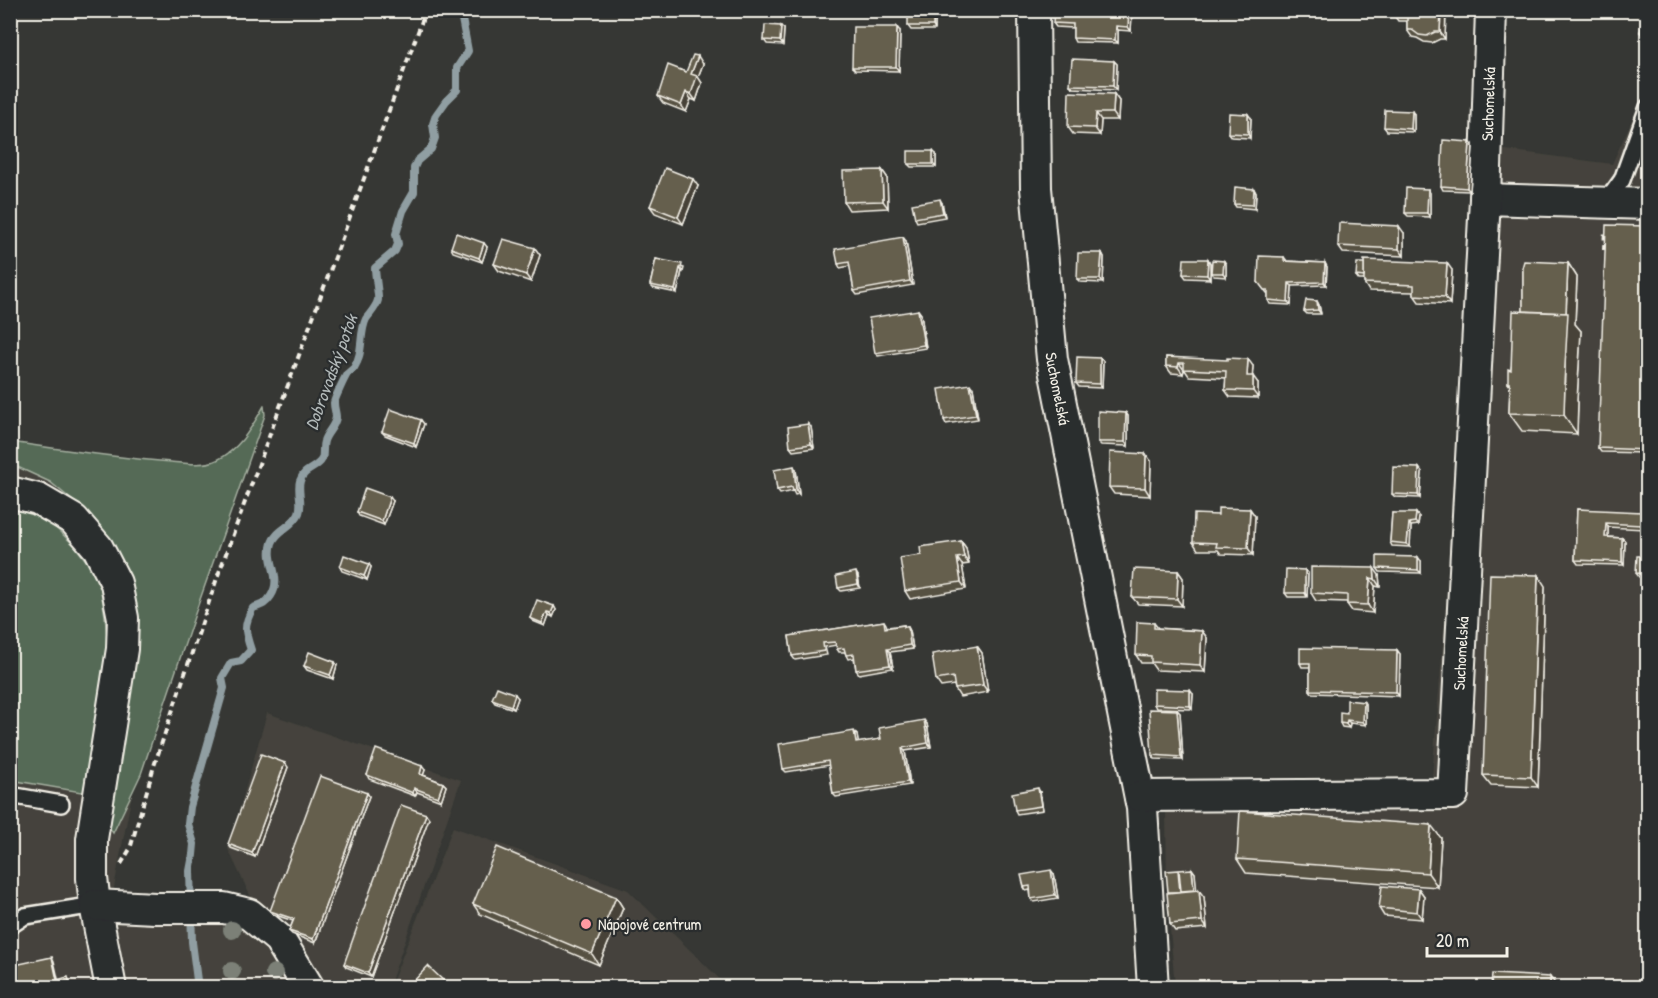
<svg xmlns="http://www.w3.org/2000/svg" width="1658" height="998" viewBox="0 0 1658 998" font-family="'Patrick Hand',sans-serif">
<rect width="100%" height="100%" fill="#363734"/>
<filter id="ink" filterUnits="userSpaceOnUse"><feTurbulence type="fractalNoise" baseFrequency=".0167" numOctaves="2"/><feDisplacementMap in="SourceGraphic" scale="12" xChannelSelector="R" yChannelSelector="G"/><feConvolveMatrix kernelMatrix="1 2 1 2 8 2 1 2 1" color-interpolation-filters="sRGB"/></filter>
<g filter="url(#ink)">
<g fill="#44433c">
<path d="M1647 87V987H1175L1167 894 1166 812 1432 777 1483 147 1612 164Z"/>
<path d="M11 468 102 481 167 612 112 898 255 906 228 849 267 713 461 780 389 987 11 988Z"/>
<path d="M453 827 628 890 728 987 390 988Z"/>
</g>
<g fill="#546a56" stroke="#a4ae9f" stroke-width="1.5">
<path d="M264 406 265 415 197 608 141 774 113 833 105 821 128 695 100 530 78 505 50 482 11 464V442C64 450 117 458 171 462 183 463 206 466 217 460 240 449 251 428 264 406Z"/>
<path d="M10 504 44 517 75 546 99 578 105 616 109 658 87 793 11 780Z"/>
</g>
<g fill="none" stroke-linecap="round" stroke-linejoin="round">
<path stroke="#909ea2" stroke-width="8" d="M198 988 192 942 190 871 193 855 194 844 188 824 190 807 224 688 222 678 231 663 241 661 251 650C245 632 243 625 253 608 262 605 266 604 271 596 283 577 266 563 272 543 276 530 294 526 299 513 303 502 297 491 300 481 304 468 317 469 322 459 324 453 322 447 324 441 326 433 335 427 336 417 336 413 334 408 334 403 335 398 344 379 347 374 349 372 352 370 354 368 364 353 359 333 366 319 370 313 376 308 378 300 379 297 375 275 375 268L395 251 398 244 396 234 403 211 414 192V168L417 161 431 149 435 138 433 124 436 115 446 101 457 90V68L468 51 462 19 466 14 479 10"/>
<defs>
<g id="lane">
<path d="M1606 202 1622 180 1648 107"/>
<path d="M10 795 61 804"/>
<path d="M10 926 25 916 95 905"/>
</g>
<g id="street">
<path id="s1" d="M1034 10 1036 188 1052 359 1142 808 1153 988"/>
<path d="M1485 199 1648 204"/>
<path d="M10 492 38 499 74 520 98 548 116 583 123 618 122 649 92 839V878L95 905 111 988"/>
<path id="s2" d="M1140 796 1453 794 1485 199 1491 10"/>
<path d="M95 905 155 908H224L249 914 279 939 309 988"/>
</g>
</defs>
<use href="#lane" stroke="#f4f1e8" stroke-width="20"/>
<use href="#street" stroke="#f4f1e8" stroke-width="34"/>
<g stroke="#f4f1e8" stroke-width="4" stroke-dasharray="6 4.5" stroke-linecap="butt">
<path d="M1604 250 1605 230"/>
<path d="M121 864 130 849 154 766 217 578 426 10"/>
</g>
<use href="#lane" stroke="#2a2d2e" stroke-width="15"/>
<use href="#street" stroke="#2a2d2e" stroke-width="30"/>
</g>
<g fill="#7b8077">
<circle cx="232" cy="930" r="9"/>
<circle cx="232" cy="971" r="9"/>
<circle cx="274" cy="973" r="9"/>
</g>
<g fill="#575143" stroke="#f4f1e8" stroke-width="1.5">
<path d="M935 10V30H911L908 26Z"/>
<path d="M1393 10H1446L1445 39H1440L1432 43 1424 42 1417 38 1412 37 1407 30V21H1398L1393 14Z"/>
<path d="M1647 10V42L1640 32Z"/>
<path d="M1132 13 1131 31 1118 30V43L1075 42 1073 38V28L1056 27 1053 23Z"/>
<path d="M784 29 783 45 767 44 764 40Z"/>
<path d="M900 31 899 71 855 70 852 67Z"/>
<path d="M1114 61 1117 64 1116 90 1073 88 1070 85Z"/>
<path d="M703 64 698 77 702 83 696 101 691 99 686 112 663 103 658 96 686 72Z"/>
<path d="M1114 94 1119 101 1118 120H1101L1100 135 1073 134 1068 127Z"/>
<path d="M1647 105V138L1642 129Z"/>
<path d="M1414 114V132L1387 131 1384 127Z"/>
<path d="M1251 118 1250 138 1231 137 1228 133Z"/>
<path d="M1473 145 1470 191 1443 190 1441 186Z"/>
<path d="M936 154V167H911L908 164Z"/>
<path d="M882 170 887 177 888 208 849 210 844 202Z"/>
<path d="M698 186 683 224 655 213 650 206Z"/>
<path d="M1254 189 1256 193 1255 209 1236 207 1234 204Z"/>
<path d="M1428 189 1430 193V217L1408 216 1405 213Z"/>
<path d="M942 203 945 217 917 222 915 218Z"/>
<path d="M1647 226V453L1601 452 1598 448Z"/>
<path d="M1404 233V256L1343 253 1338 246Z"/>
<path d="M906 241 913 285 857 295 854 291 850 266 840 268 838 264Z"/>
<path d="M487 247 482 262 453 252 451 248Z"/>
<path d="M1102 253 1104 257 1103 283 1080 282 1077 279Z"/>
<path d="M540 255 531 282 499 271 494 264Z"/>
<path d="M1284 257 1287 261 1325 263 1327 267 1326 285 1292 286 1291 305 1270 304 1268 300V293H1267L1258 282Z"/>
<path d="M656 259 684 268 683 272 682 271 677 293 653 288 650 285Z"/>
<path d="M1208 259 1210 263V279L1186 278 1183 274Z"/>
<path d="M1224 261 1226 264V277L1214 276 1211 273Z"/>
<path d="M1568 263 1577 277 1575 324 1581 331 1577 401 1578 402 1577 434 1522 431 1509 413 1510 386 1508 383 1523 311V270L1522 268Z"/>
<path d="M1452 270 1450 304 1419 302 1414 295V292L1369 291 1364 283V280H1359L1356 276Z"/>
<path d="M1317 301 1319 305 1321 314H1307L1304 311Z"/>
<path d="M918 310 921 314 926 348 878 356 875 353Z"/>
<path d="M1166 357 1253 366 1252 376 1258 383V398L1230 397 1225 390 1226 378 1189 376 1185 370H1184L1183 374 1171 373 1166 366Z"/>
<path d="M1100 358 1103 361 1102 388 1079 387 1076 383Z"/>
<path d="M973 388 978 419 946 424 944 420Z"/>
<path d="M1126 413 1128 416V446L1101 445 1098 442Z"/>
<path d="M424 424 416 447 385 435 382 432Z"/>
<path d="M811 427 814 448 793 451 790 447Z"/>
<path d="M1151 461 1150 496 1114 494 1109 487Z"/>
<path d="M1419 468 1422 472 1420 498 1395 497 1392 494Z"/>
<path d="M796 470 799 494 795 495 793 491 780 494 777 490Z"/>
<path d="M393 501 384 525 359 516 357 512Z"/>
<path d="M1250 509 1255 516 1253 555 1221 554 1218 550H1198L1193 542 1218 515Z"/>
<path d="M1577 509 1645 516 1644 529 1608 527V537L1622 538 1625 541 1624 565 1578 564 1575 560Z"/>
<path d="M1392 513 1419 517 1418 525 1411 526 1410 547 1392 546 1390 542Z"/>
<path d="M961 541 966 548 969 564 962 565 966 589 910 599 905 591 921 555Z"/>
<path d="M1647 556V577H1639L1636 573Z"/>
<path d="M1421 561V573L1380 572 1377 568Z"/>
<path d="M340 567H371L367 580 342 571Z"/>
<path d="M1305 570 1308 573 1307 597H1288L1285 593Z"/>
<path d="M1178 571 1183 578 1182 606 1138 604 1132 597Z"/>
<path d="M1379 575 1380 587 1375 586 1373 613 1352 611 1347 604V602L1316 601 1311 593Z"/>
<path d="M858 576 860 588 841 591 838 588Z"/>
<path d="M1545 586 1538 787 1491 785 1483 775Z"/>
<path d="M554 606 556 610 553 617 549 615 545 626 533 621 530 618Z"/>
<path d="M884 621 886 624 887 627 904 625 906 627H908L910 631 913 649 890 652 893 668 859 674 856 670 854 658 848 659 846 655 845 652H839L837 649 836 645 825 647 827 655 795 660 792 656 789 636Z"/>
<path d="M1154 623 1158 628 1202 631 1207 638 1205 672 1156 670 1151 663H1141L1136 655Z"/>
<path d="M977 646 982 653 988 692 960 697 955 689 954 685 941 687 936 680Z"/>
<path d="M1397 650 1400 654 1399 696 1312 693 1310 690V667H1302L1300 663Z"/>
<path d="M337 665 333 679 307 670 304 666Z"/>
<path d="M1193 694 1192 709 1156 708 1154 704Z"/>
<path d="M518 698 514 709 495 703 492 699Z"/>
<path d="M1366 705V725L1350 723 1349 728 1342 727 1340 723 1347 713Z"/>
<path d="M1177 710 1180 713 1183 760 1155 759 1152 755Z"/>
<path d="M927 724 931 747 905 751 910 785 836 797 833 794 829 765 786 772 783 769 857 735 858 743 881 739Z"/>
<path d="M288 767 255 857 231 848 228 844Z"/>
<path d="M425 770 423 775 443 783 446 786 441 801 417 792 415 796 369 779 367 775Z"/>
<path d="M1040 792 1043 810 1017 814 1015 810Z"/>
<path d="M367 793 369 796 315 943 292 934 289 931 293 921 273 914 270 911Z"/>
<path d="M429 818 371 977 346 967 344 964Z"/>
<path d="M1441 838 1438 887 1246 873 1237 859Z"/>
<path d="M1192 869 1195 873 1196 890 1204 897 1207 928 1175 931 1170 924 1169 893 1179 873Z"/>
<path d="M1054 874 1058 898 1034 902 1031 899 1030 890 1026 891 1024 887Z"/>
<path d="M1419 889 1424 896 1422 919 1384 916 1379 908Z"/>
<path d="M616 897 623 908 599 965 480 914 473 904Z"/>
</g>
<g fill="#474237" stroke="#f4f1e8" stroke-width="1.5">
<path d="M933 10H935V30L933 26Z"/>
<path d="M1129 10 1132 13 1131 31 1128 27Z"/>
<path d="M1441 10H1446L1445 39 1440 32Z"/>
<path d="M781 26 784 29 783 45 780 41Z"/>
<path d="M1116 26 1118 30V43L1115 40Z"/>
<path d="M897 27 900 31 899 71 896 67Z"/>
<path d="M698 56 703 64 698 77 702 83 696 101 691 94V74Z"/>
<path d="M1114 61 1117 64 1116 90 1113 86Z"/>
<path d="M686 92 691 99 686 112 681 105Z"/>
<path d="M1114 94 1119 101 1118 120 1113 113Z"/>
<path d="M1412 111 1414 114V132L1411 129Z"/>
<path d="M1096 113 1101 120 1100 135 1095 128Z"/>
<path d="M1248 114 1251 118 1250 138 1248 134Z"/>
<path d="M1470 142 1473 145 1470 191 1467 188Z"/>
<path d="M933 151 936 154V167L933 164Z"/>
<path d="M882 170 887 177 888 208 883 201Z"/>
<path d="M693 179 698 186 683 224 678 217Z"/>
<path d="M1254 189 1256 193 1255 209 1253 205Z"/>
<path d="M1428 189 1430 193V217L1427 213Z"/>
<path d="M940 199 942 203 945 217 943 213Z"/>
<path d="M1399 226 1404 233V256L1399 249Z"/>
<path d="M903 237 906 241 913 285 910 281Z"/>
<path d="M484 243 487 247 482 262 479 258Z"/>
<path d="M535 248 540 255 531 282 526 275Z"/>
<path d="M1102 253 1104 257 1103 283 1100 279Z"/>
<path d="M1208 259 1210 263V279L1207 275Z"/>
<path d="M1224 261 1226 264V277L1223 273Z"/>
<path d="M1325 263 1327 267 1326 285 1324 282Z"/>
<path d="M1447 263 1452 270 1450 304 1445 297Z"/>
<path d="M1568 263 1577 277 1575 324 1581 331 1577 401 1578 402 1577 434 1564 415 1566 318Z"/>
<path d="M680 268 682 271 677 293 675 290Z"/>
<path d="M1289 283 1292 286 1291 305 1288 302Z"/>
<path d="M1317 301 1319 305 1321 314 1318 310Z"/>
<path d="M918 310 921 314 926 348 924 345Z"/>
<path d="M1100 358 1103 361 1102 388 1100 384Z"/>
<path d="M1248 359 1253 366 1252 383 1247 376Z"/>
<path d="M1179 363 1184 370 1183 374 1178 367Z"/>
<path d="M1253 376 1258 383V398L1253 391Z"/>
<path d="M970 384 973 388 978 419 976 415Z"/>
<path d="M1126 413 1128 416V446L1125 442Z"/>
<path d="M421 420 424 424 416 447 414 443Z"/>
<path d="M808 424 811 427 814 448 811 444Z"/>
<path d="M1146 454 1151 461 1150 496 1145 488Z"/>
<path d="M794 466 796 470 799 494 796 490Z"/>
<path d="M1419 468 1422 472 1420 498 1418 495Z"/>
<path d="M390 497 393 501 384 525 382 521Z"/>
<path d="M1250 509 1255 516 1253 555 1248 548Z"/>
<path d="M1642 512 1645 516 1644 529 1641 525Z"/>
<path d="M1416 513 1419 517 1418 525 1415 522Z"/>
<path d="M1409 523 1411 526 1410 547 1407 544Z"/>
<path d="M1606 523 1608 527V541L1605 537Z"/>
<path d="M1622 538 1625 541 1624 565 1622 562Z"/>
<path d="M961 541 966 548 969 564 964 557Z"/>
<path d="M1418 557 1421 561V573L1418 570Z"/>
<path d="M957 558 962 565 966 589 961 582Z"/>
<path d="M369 564 371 567 367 580 364 576Z"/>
<path d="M1374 568 1379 575 1380 587 1375 579Z"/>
<path d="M1305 570 1308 573 1307 597 1305 593Z"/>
<path d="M1178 571 1183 578 1182 606 1177 599Z"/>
<path d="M856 572 858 576 860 588 858 584Z"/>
<path d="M1538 575 1545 586 1538 787 1531 777Z"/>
<path d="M1370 578 1375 586 1373 613 1368 605Z"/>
<path d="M554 606 556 610 553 617 551 613Z"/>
<path d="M547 612 549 615 545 626 542 623Z"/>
<path d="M908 627 910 631 913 649 910 645Z"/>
<path d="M1202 631 1207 638 1205 672 1200 665Z"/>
<path d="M977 646 982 653 988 692 983 685Z"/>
<path d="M887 649 890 652 893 668 890 665Z"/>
<path d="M1397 650 1400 654 1399 696 1396 692Z"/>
<path d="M335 662 337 665 333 679 330 675Z"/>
<path d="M1190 690 1193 694 1192 709 1190 706Z"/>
<path d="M515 694 518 698 514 709 511 706Z"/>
<path d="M1364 702 1366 705V725L1363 722Z"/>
<path d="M1177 710 1180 713 1183 760 1181 757Z"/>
<path d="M924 720 927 724 931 747 928 743Z"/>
<path d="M1347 720 1350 723 1349 728 1346 724Z"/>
<path d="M854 731 857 735 859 747 856 743Z"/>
<path d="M902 748 905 751 910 785 908 782Z"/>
<path d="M285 763 288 767 255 857 252 853Z"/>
<path d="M422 766 425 770 422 778 420 774Z"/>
<path d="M443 783 446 786 441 801 438 797Z"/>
<path d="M414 788 417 792 415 796 413 793Z"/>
<path d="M1038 788 1040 792 1043 810 1041 806Z"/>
<path d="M367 793 369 796 315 943 313 939Z"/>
<path d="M426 814 429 818 371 977 368 973Z"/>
<path d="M1431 825 1441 838 1438 887 1428 873Z"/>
<path d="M1192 869 1195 873 1197 894 1194 890Z"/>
<path d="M1051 870 1054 874 1058 898 1055 895Z"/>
<path d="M1419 889 1424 896 1422 919 1417 912Z"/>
<path d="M1199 890 1204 897 1207 928 1202 921Z"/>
<path d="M616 897 623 908 599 965 592 954Z"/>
<path d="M52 957 54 961 59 983 57 980Z"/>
<path d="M1550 977 1558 987H1550Z"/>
</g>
<g fill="#655e4e" stroke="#f4f1e8" stroke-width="1.5">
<rect x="908" y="10" width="25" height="16"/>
<path d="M1054 10H1129L1128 27 1116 26 1115 40 1073 38V24L1053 23Z"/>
<path d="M1393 10H1441L1440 32H1435L1427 36 1419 35 1412 30H1407V15L1393 14Z"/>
<path d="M1646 10H1647V34L1640 32Z"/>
<path d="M765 25 781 26 780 41 764 40Z"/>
<path d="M853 27H897L896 67H852Z"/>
<path d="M693 55 698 56 691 74 697 76 691 94 686 92 681 105 658 96 668 65 686 72Z"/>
<path d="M1072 59 1114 61 1113 86 1070 85Z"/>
<path d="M1069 92 1114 94 1113 113H1096L1095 128 1068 127Z"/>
<path d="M1647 105V131L1642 129Z"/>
<path d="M1385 110 1412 111 1411 129 1384 127Z"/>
<path d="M1229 113 1248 114V134L1228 133Z"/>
<path d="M1443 140 1470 142 1467 188 1441 186Z"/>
<rect x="908" y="151" width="25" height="13"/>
<path d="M665 168 693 179 678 217 650 206Z"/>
<path d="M882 170 883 201 844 202 843 171Z"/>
<path d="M1235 187 1254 189 1253 205 1234 204Z"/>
<path d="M1406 188 1428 189 1427 213H1405Z"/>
<path d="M940 199 943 213 915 218 912 204Z"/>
<path d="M1339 223 1399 226V249L1338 246Z"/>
<path d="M1606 225 1647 226V450L1598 448Z"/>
<path d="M456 233 484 243 479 258 451 248Z"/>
<path d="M903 237 910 281 854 291 849 262 838 264 835 249Z"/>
<path d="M503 239 535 248 526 275 494 264Z"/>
<path d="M1078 253H1102L1100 279H1077Z"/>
<path d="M1259 256 1284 257V261L1325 263 1324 282 1289 283 1288 302 1268 300V290H1264L1258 282Z"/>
<path d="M656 259 682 264 681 268H680L675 290 650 285Z"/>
<path d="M1184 259H1208L1207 275 1183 274Z"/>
<path d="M1212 260 1224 261 1223 273H1211Z"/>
<path d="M1364 260 1447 263 1445 297 1414 295V285L1364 283Z"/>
<path d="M1524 261 1568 263 1566 313 1523 311V268H1522Z"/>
<path d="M1357 263H1364V277L1356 276Z"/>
<path d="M1306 300 1317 301 1318 310 1304 311Z"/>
<path d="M918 310 924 345 875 353 869 318Z"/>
<path d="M1513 311 1568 313 1564 384H1565L1564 415 1509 413 1510 383H1508V369L1511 370Z"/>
<path d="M1077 357 1100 358V384L1076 383Z"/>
<path d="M1166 357 1227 360V358L1248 359 1247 376H1253V391L1225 390 1226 371 1184 369V363H1179L1178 367 1166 366Z"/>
<path d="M970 384 976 415 944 420 939 389Z"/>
<path d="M390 409 421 420 414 443 382 432Z"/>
<path d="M1098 411 1126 413 1125 442H1098Z"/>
<path d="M808 424 811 444 790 447 788 427Z"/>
<path d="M1110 452 1146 454 1145 488 1109 487Z"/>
<path d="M794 466 796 490 793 491 792 487 777 490 774 470Z"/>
<path d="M1393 467 1419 468 1418 495 1392 494Z"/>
<path d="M365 488 390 497 382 521 357 512Z"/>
<path d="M1218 508 1250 509 1248 548 1216 547 1217 543 1193 542 1194 514 1218 515Z"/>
<path d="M1577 509 1642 512 1641 525 1606 523 1605 537 1622 538V562L1575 560Z"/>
<path d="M1392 513H1416L1415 522 1409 523 1407 544 1390 542Z"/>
<path d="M961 541 964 557 957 558 961 582 905 591 900 558 921 555 920 547Z"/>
<path d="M344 555 369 564 364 576 340 567Z"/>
<path d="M1377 556 1418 557V570L1377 568Z"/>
<path d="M1637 556H1647V574L1636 573Z"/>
<path d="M1311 567 1374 568 1375 579 1370 578 1368 605 1347 604V595L1311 593Z"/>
<path d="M1134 569 1178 571 1177 599 1132 597Z"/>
<path d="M1286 569 1305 570V593H1285Z"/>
<path d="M856 572 858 584 838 588 836 576Z"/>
<path d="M1490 574 1538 575 1531 777 1483 775Z"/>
<path d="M537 600 554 606 551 613 547 612 542 623 530 618Z"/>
<path d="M884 621 885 628 904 625V627H908L910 645 887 649 890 665 856 670 854 654 846 655 844 648 837 649 835 642 823 643 824 651 792 656 789 636Z"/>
<path d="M1137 622 1154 623V628L1202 631 1200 665 1151 662V656L1136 655Z"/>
<path d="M977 646 983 685 955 689 953 677 936 680 932 654Z"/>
<path d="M1300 648 1397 650 1396 692 1310 690V663H1300Z"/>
<path d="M309 652 335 662 330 675 304 666Z"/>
<path d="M497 687 515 694 511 706 492 699Z"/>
<path d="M1154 689 1190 690V706L1154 704Z"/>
<path d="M1347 700 1364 702 1363 722 1347 720 1346 724 1340 723V712L1347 713Z"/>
<path d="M1149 709 1177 710 1181 757 1152 755Z"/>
<path d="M924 720 928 743 902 748 908 782 833 794 828 761 783 769 779 744 854 731 856 743 881 739 879 728Z"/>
<path d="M376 749 422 766 420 774 443 783 438 797 414 788 413 793 367 775Z"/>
<path d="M261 754 285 763 252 853 228 844Z"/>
<path d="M320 776 367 793 313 939 289 931 294 919 270 911Z"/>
<path d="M1038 788 1041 806 1015 810 1012 793Z"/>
<path d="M401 805 426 814 368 973 344 964Z"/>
<path d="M1240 811 1431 825 1428 873 1237 859Z"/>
<path d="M497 847 616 897 592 954 473 904Z"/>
<path d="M1192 869 1194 890 1181 891 1179 870Z"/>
<path d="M1051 870 1055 895 1031 899 1030 886 1024 887 1021 875Z"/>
<path d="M1178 870 1180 892H1168L1166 871Z"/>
<path d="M1382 886 1419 889 1417 912 1379 908Z"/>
<path d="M1199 890 1202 921 1170 924 1167 893Z"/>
<path d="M52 957 57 980 68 977 71 987H10V966Z"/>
<path d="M428 966 450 987H408Z"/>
<path d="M1492 974 1550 977V987H1491Z"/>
</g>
</g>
<circle fill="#ff9aa2" stroke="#2a2d2e" stroke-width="2" cx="586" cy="924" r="6"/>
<g text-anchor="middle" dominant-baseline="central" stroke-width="4.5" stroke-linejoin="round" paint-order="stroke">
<g font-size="16" fill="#f4f1e8" stroke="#2a2d2e">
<text stroke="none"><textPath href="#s2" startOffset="1004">Suchomelská</textPath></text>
<text stroke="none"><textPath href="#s1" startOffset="380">Suchomelská</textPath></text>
<text stroke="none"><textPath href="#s2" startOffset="454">Suchomelská</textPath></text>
</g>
<g font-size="16" fill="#f4f1e8" stroke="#2a2d2e" text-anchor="start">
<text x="598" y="924">Nápojové centrum</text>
</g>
<g font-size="18" font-style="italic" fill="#b2b9b9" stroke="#2a2d2e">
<text transform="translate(331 372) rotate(-70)">Dobrovodský potok</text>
</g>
</g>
<rect width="1658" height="998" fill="none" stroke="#2a2d2e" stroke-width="36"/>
<rect x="18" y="18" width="1622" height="962" fill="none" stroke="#f4f1e8" stroke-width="2" filter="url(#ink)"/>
<path d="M1427 947v9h80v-9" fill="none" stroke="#f4f1e8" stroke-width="3"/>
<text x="1436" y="947" font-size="18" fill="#f4f1e8" stroke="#2a2d2e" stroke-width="4.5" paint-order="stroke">20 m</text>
</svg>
